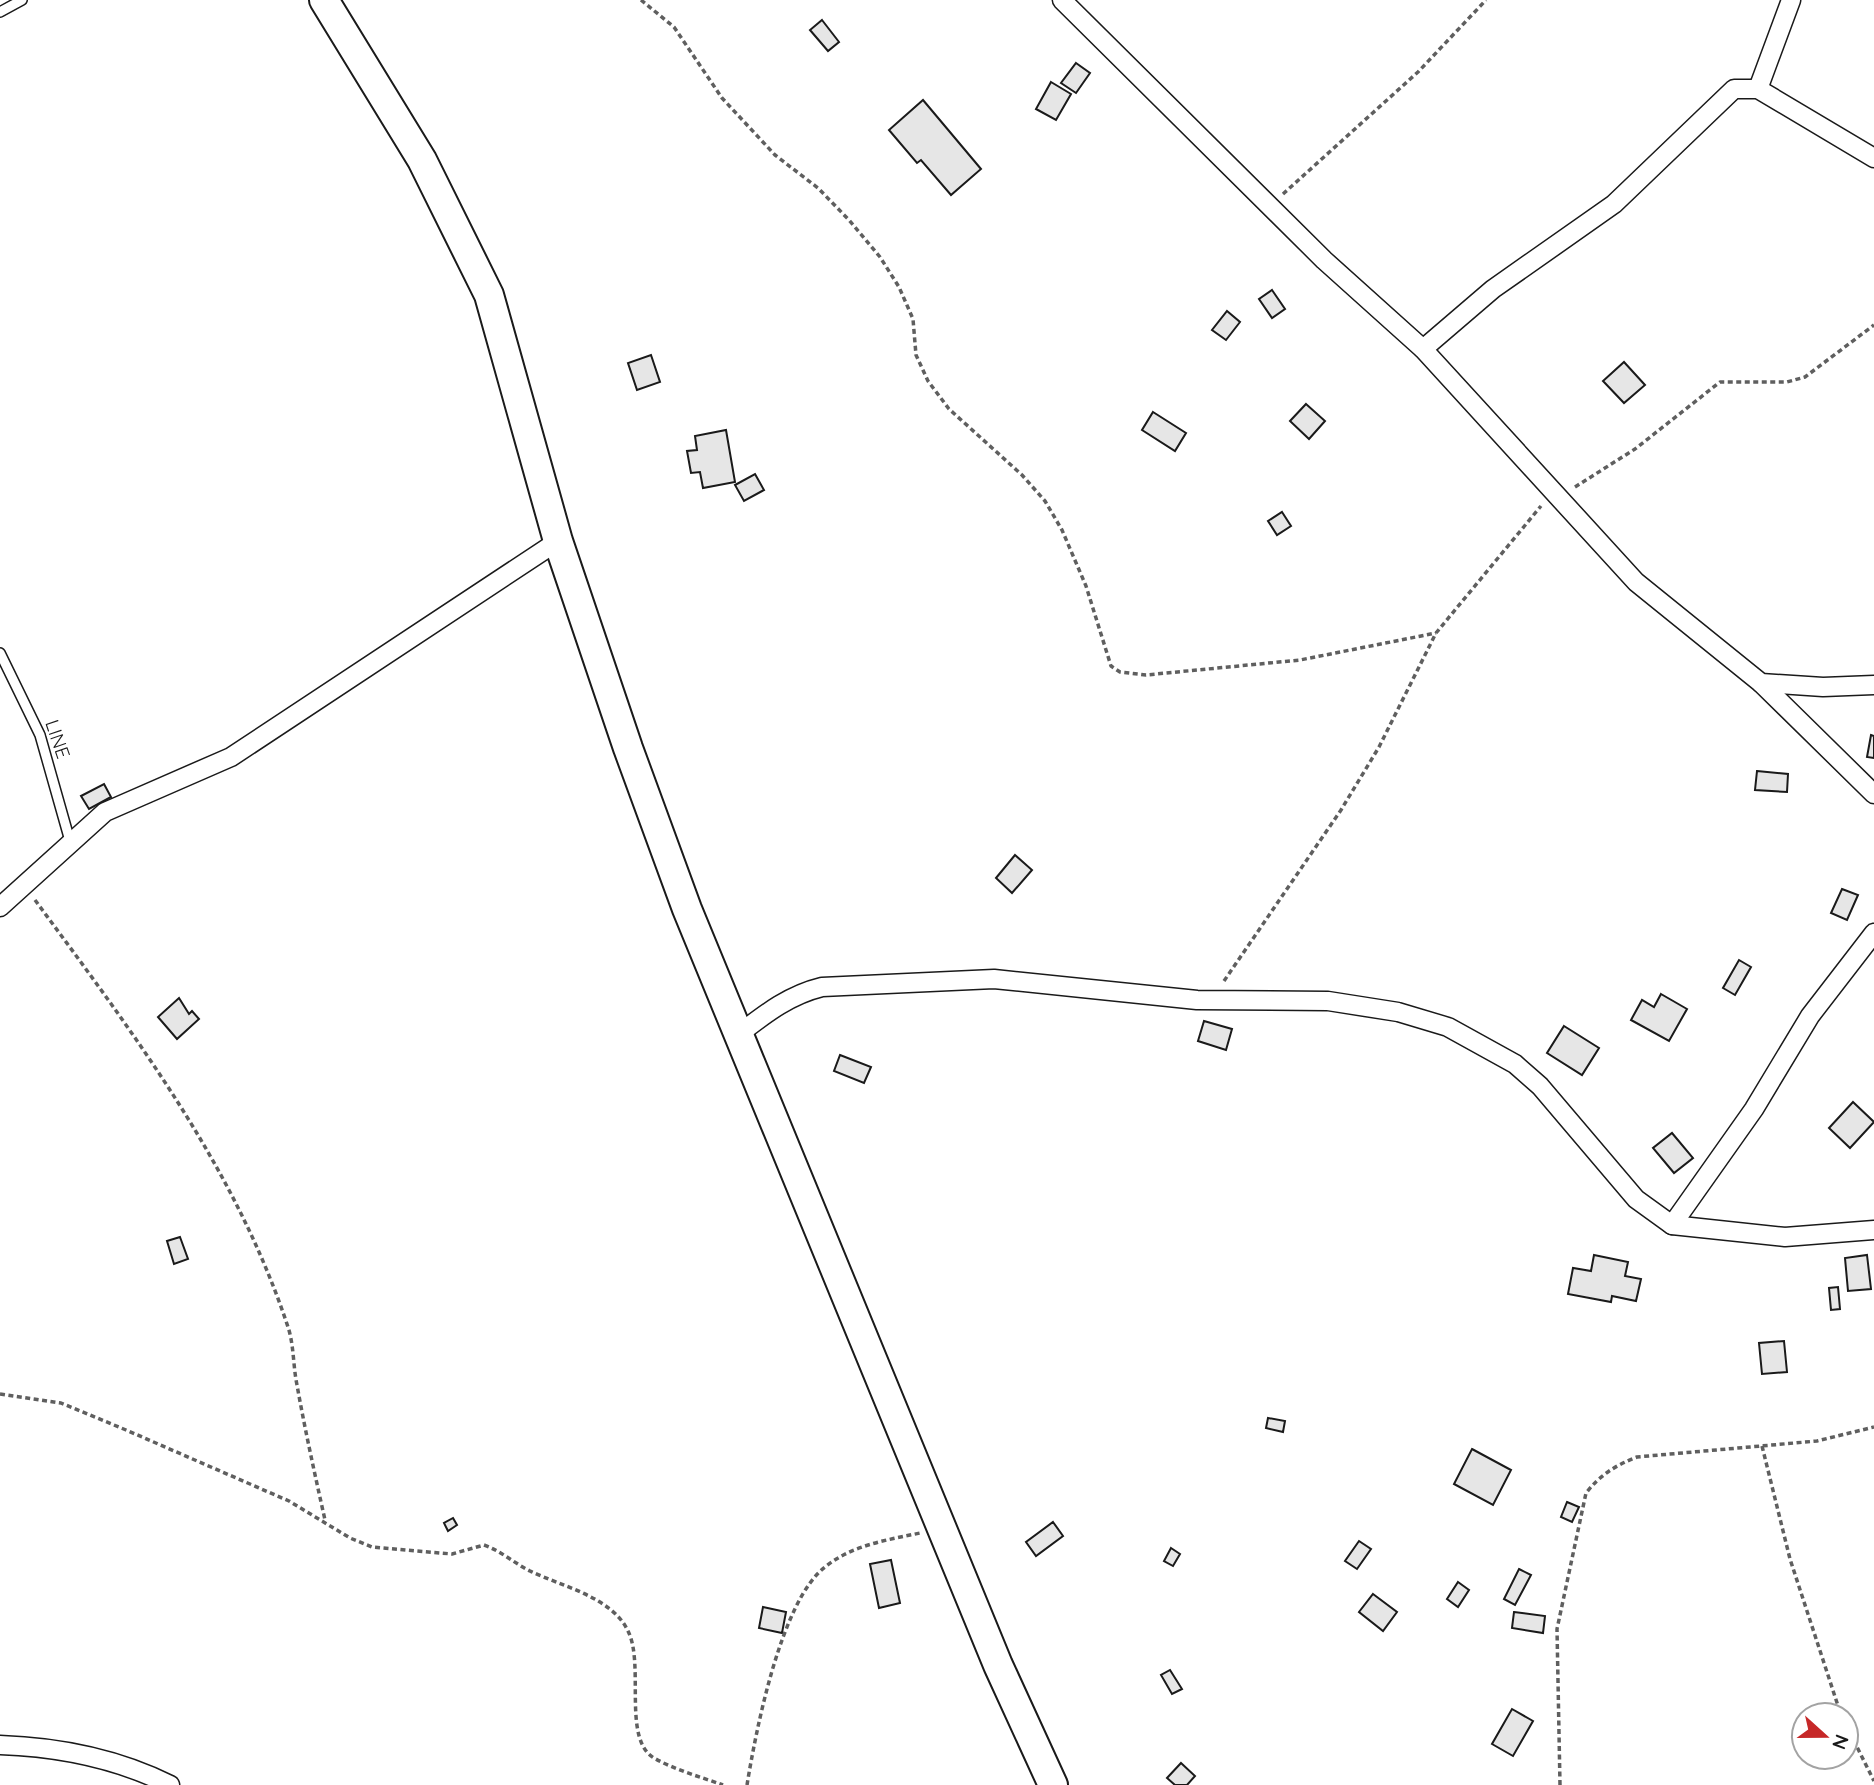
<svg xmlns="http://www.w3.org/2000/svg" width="1874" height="1785" viewBox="0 0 1874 1785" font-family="Quicksand,sans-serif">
<rect width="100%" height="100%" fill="#fff"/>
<g fill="#e6e6e6" stroke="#1a1a1a" stroke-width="2">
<path d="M822 20 839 42 828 51 810 30Z"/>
<path d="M1076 63 1090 73 1076 93 1061 83Z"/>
<path d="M1051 82 1071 94 1056 120 1036 109Z"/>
<path d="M923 100 981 169 951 195 921 160 917 163 889 130Z"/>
<path d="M1272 290 1285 309 1272 318 1259 299Z"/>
<path d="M1227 311 1240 322 1226 340 1212 330Z"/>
<path d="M651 355 660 382 637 390 628 363Z"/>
<path d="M1624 362 1645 385 1624 403 1603 381Z"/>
<path d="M1306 404 1325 421 1309 439 1290 421Z"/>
<path d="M1153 412 1186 433 1175 451 1142 430Z"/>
<path d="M726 430 735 482 703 488 700 472 691 473 687 451 697 450 695 436Z"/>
<path d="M755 474 764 490 744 501 735 485Z"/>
<path d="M1282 512 1291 526 1277 535 1268 521Z"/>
<path d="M1871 735 1874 736V758L1867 757Z"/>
<path d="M1757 771 1788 774 1787 792 1755 790Z"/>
<path d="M104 784 111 797 89 809 81 796Z"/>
<path d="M1015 855 1032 870 1012 893 996 878Z"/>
<path d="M1842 889 1858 895 1847 920 1831 913Z"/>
<path d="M1739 960 1751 967 1735 995 1723 988Z"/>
<path d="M1661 994 1687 1009 1669 1041 1631 1020 1642 1000 1654 1007Z"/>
<path d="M179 998 189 1014 192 1011 199 1019 177 1039 158 1017Z"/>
<path d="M1204 1021 1232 1029 1226 1050 1198 1041Z"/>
<path d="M1564 1026 1599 1048 1582 1075 1547 1053Z"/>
<path d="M840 1055 871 1067 864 1083 834 1071Z"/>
<path d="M1853 1102 1874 1122 1850 1148 1829 1128Z"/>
<path d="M1672 1133 1693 1158 1674 1173 1653 1148Z"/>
<path d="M180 1237 188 1259 174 1264 167 1241Z"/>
<path d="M1594 1255 1628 1262 1625 1276 1641 1279 1636 1301 1612 1296 1611 1302 1568 1294 1573 1268 1591 1271Z"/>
<path d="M1867 1255 1871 1289 1848 1291 1845 1258Z"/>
<path d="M1838 1287 1840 1309 1831 1310 1829 1288Z"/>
<path d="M1784 1341 1787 1372 1762 1374 1759 1343Z"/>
<path d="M1268 1418 1285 1421 1283 1432 1266 1428Z"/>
<path d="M1472 1449 1511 1470 1493 1505 1454 1484Z"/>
<path d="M1567 1502 1579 1507 1572 1522 1561 1517Z"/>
<path d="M453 1518 457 1525 448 1531 444 1523Z"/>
<path d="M1053 1522 1063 1536 1036 1556 1026 1542Z"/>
<path d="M1359 1541 1371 1549 1357 1569 1345 1561Z"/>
<path d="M1171 1548 1180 1554 1173 1566 1164 1561Z"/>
<path d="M891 1560 900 1603 879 1608 870 1564Z"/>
<path d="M1519 1569 1531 1575 1515 1605 1504 1599Z"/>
<path d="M1458 1582 1469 1590 1458 1607 1447 1599Z"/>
<path d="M1373 1594 1397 1612 1383 1631 1359 1612Z"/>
<path d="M763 1607 786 1612 782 1633 759 1628Z"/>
<path d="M1514 1612 1545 1616 1543 1633 1512 1628Z"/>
<path d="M1170 1670 1182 1689 1172 1694 1161 1675Z"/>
<path d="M1512 1709 1533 1721 1513 1756 1492 1744Z"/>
<path d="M1181 1763 1195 1776 1187 1785H1175L1167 1778Z"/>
</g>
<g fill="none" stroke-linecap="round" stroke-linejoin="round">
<defs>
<g id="lane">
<path d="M0 12 22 0"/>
<path d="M0 653 40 735 70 841"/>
</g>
<g id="street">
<path d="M1062 0 1324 260 1423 349 1636 582 1761 683 1823 687 1874 685"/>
<path d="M1758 89 1791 0"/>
<path d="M1423 349 1493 289 1614 204 1734 89H1758L1874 158"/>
<path d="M1761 683 1874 794"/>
<path d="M0 907 105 812 231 757 558 541"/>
<path d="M739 1034C765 1014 789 995 822 987L994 979 1197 1000 1328 1001 1398 1012 1448 1027 1515 1064 1540 1086 1636 1199 1672 1225 1785 1237 1874 1230"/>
<path d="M1672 1225 1754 1109 1810 1016 1874 933"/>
<path d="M0 1745C58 1747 118 1759 170 1785"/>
</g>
<path id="primary" d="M324 0 422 160 489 295 558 541 628 748 687 909 998 1665 1053 1785"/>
</defs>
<use href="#lane" stroke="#1a1a1a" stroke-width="12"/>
<use href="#street" stroke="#1a1a1a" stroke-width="21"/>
<use href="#primary" stroke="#1a1a1a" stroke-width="32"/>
<g stroke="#5f5f5f" stroke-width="3.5" stroke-dasharray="5 3.5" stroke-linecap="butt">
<path d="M641 0 674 27 722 98 775 155 818 188 849 220 880 257 899 287 913 319 916 355 928 381 949 409 1022 475 1045 501 1062 530 1086 586 1111 666 1120 672 1146 675 1300 660 1436 633"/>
<path d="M1283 194 1418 72 1486 0"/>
<path d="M1575 487 1635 449 1720 382H1787L1805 377 1874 325"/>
<path d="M35 900C134 1034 235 1167 288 1327 294 1345 293 1366 297 1385 305 1430 315 1475 325 1520"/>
<path d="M1224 981 1341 810 1379 747 1436 633 1541 506"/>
<path d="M0 1394 61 1403 126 1430 289 1501 350 1538 372 1547 452 1554 484 1545C501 1551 514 1563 530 1571 561 1586 612 1597 628 1631 645 1665 622 1739 654 1758 675 1770 701 1777 723 1785"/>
<path d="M1762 1446 1790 1559 1841 1715"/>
<path d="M1846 1725 1874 1781"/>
<path d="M747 1785C756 1730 781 1601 825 1567 852 1545 887 1540 920 1533"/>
<path d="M1560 1785 1557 1629 1586 1493C1600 1475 1616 1465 1637 1457L1817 1441 1874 1427"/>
</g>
<use href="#lane" stroke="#fff" stroke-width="9"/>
<use href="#street" stroke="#fff" stroke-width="18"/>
<use href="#primary" stroke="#fff" stroke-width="28"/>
</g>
<g text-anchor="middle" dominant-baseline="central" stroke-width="5" stroke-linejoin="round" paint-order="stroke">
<g font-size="19" fill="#1a1a1a" stroke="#fff">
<text transform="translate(58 739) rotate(71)">LINE</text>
</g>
</g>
<g transform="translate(1825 1736) rotate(111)"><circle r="33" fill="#ffffff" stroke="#a3a3a3" stroke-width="2"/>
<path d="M0-5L12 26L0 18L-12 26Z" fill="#c62828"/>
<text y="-10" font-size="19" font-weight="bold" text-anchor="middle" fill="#1a1a1a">N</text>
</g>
</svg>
